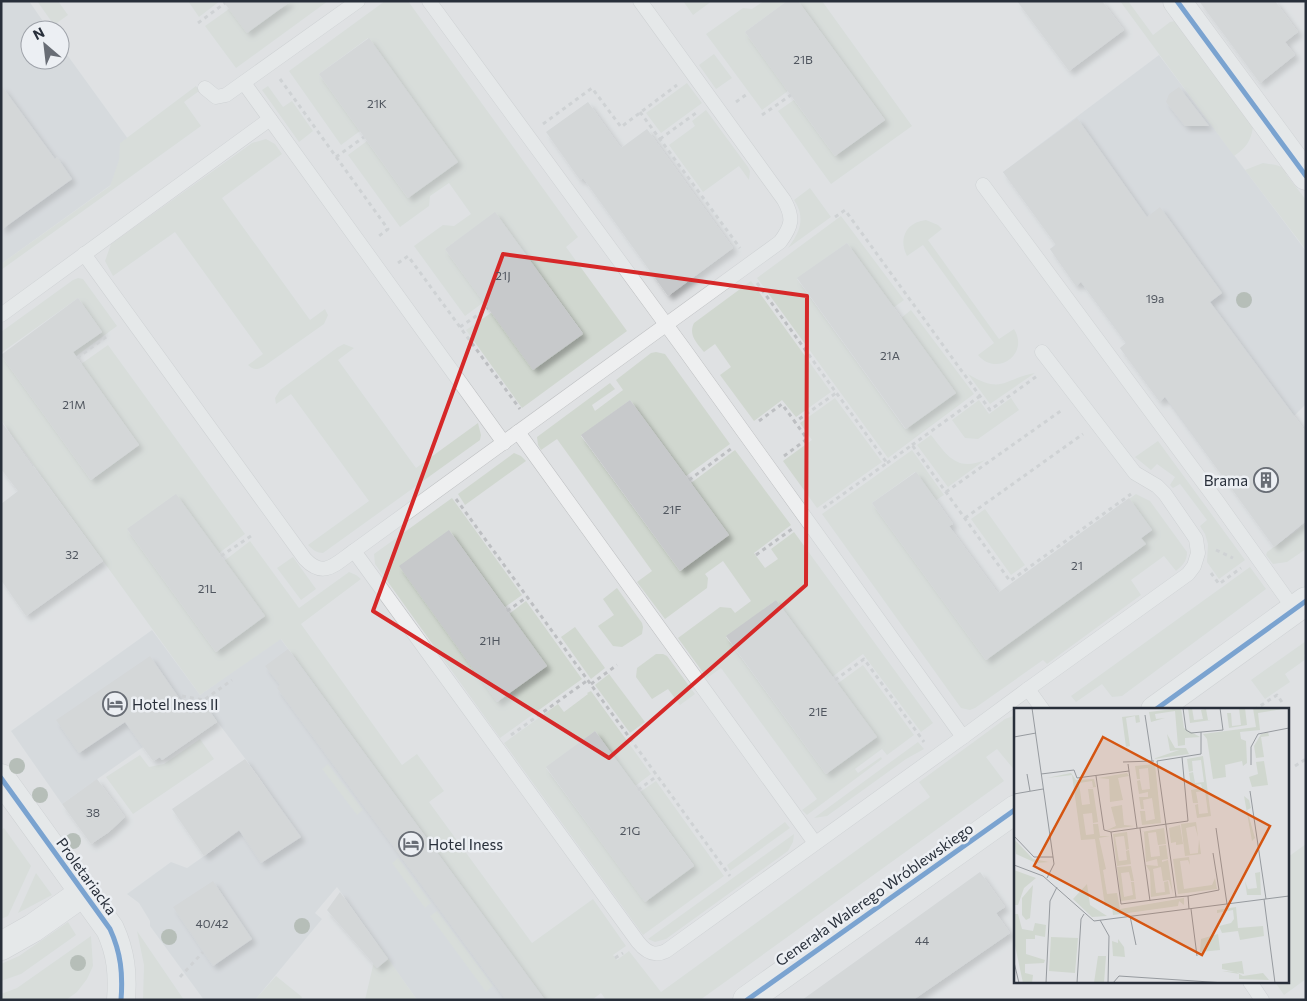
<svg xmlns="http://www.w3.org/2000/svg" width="1307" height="1001" viewBox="0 0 1307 1001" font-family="Commissioner,sans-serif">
<defs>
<filter id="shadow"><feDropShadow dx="4.5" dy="4.5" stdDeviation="2.5" flood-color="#0004"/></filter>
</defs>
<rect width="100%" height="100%" fill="#dfe1e3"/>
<g fill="#cdd1d6">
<path d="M1 1H29L49 30H30V60H60V45L144 161 1 264Z"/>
<path d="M1159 55 1306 251V404L1294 416 1219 471 1165 398 1160 402 1120 348 1126 343 1081 282 1076 286 1050 249 1056 244 1003 172Z"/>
<path d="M152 630 200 695 280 638 545 1000H417L337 887 315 913 322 919 255 1000H204L150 926V921L139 903 127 894 171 862 187 868 277 805 259 777 204 704 62 804 11 731Z"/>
</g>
<g fill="#d0d7cf">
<path d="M37 1H58L68 15 54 25Z"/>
<path d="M188 1H220L199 17Z"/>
<path d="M291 1H328L236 68 205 26 229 9Z"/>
<path d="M385 1H408L578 237 566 247 627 331 522 408 466 330 491 313 583 333 495 213 445 249 484 302 465 316 414 246 443 225 454 226 471 214 449 183 430 196 429 206 400 227 348 155 367 141 408 198 368 38 319 74 360 131 341 145 289 71Z"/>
<path d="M683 1H712L693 15Z"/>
<path d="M764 1H787L745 32 788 91 762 110 706 34 743 8 752 9Z"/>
<path d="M798 1H822L912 126 831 184 778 111 794 100 835 156 885 120Z"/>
<path d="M1120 1H1128L1153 35 1170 22 1175 21 1253 127C1251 141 1246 148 1234 156Z"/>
<path d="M714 54 732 78 716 89 699 65Z"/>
<path d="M687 83 702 103 661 133 646 113Z"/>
<path d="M196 86 199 91 184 102 201 126 1 270V264L110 186 119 160 120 143Z"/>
<path d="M268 86 283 107 292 101 313 131 299 142 262 90Z"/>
<path d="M706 110 748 167 750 171 749 180 739 166 703 192 669 145 695 126 692 121Z"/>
<path d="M266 139 275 144 282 154 222 198 310 320 325 309 328 315 324 324 263 367C257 370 253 370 248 365L263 354 175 232 113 276 105 261 111 244 252 143Z"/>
<path d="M1263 163 1276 165 1290 170 1286 174 1306 200V250L1245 170Z"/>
<path d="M810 188 831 217 788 248C800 232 806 218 794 200Z"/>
<path d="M841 216 904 300 893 308 847 243 797 279 905 429 955 393 901 318 911 310 974 394 888 458 757 278Z"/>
<path d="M926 220 938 225 942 229 928 240 999 339 1014 329C1030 355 996 377 978 355L994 343 923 245 907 256C898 239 906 222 926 220Z"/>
<path d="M78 278 83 279 117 326 76 356 73 352 102 332 78 298 1 353V332L73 280Z"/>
<path d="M751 281 831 392 796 417 782 400 754 421 720 375 731 367 715 344 704 352C697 343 688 335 694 323Z"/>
<path d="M344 344 354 348 338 360 416 468 478 423 481 435 480 440 323 553C317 553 313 550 308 545L369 501 291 394 276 404 275 398 280 390 338 347Z"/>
<path d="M108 345 245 534 219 553 127 529 216 652 264 616 224 561 250 541 299 608 349 572 356 575 361 579 301 624 402 765 417 754 444 791 429 802 532 943 593 899 626 946 613 955 617 960 629 951 661 992 930 797 919 782 1005 719 1016 715V772L997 749 986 757 1004 781 700 1000H606L601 993 592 1000H545L281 639 200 695 1 420V355L91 480 139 445 81 364Z"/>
<path d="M656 352 665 354 730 444 686 476 630 400 581 436 680 571 729 535 691 483 735 450 791 525 754 553 765 568 778 559 771 549 794 532 933 723 921 732 863 654 832 677 776 600 726 637 826 774 876 737 837 684 863 665 914 735 887 755 882 749 855 769 858 773 881 757 882 759 807 815 802 810 817 799 721 668 707 678 678 638 720 607 731 608 735 613 751 601 723 561 705 574 708 578 707 588 665 619 637 582 652 571 557 439 541 450 538 445 537 437 610 383 615 389 592 405 595 411 623 390 616 380 651 353Z"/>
<path d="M1035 373 990 404 968 374C1003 395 1003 379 1035 373Z"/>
<path d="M835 398 882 462 817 508 783 461 812 440 800 423Z"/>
<path d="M1011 398 1019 410 978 439 965 438 952 420 979 400 989 414Z"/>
<path d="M931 435C947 455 956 472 985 460L948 487 917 445Z"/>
<path d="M1158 441 1245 560 1219 579 1207 562 1208 544 1205 534 1200 526 1207 520 1180 484 1173 488 1170 485 1175 477 1157 464 1151 470 1135 457Z"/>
<path d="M912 450 944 495 936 500 915 472 872 503 986 660 1152 530 1129 499 1136 494 1150 501 1187 552C1187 561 1183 565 1176 571L1164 556 1131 580 1141 595 1047 664 1043 660 975 708 970 710 961 708 822 514Z"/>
<path d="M514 453 521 456 526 461 465 505 458 494Z"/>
<path d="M452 498 522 595 505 607 449 530 497 702 547 666 509 614 526 601 582 679 500 738 375 564 374 554Z"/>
<path d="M985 509 1025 565 1011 575 971 519Z"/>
<path d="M1306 524V549L1287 562 1273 564 1266 555 1267 552Z"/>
<path d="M293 557 316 589 301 600 277 568Z"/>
<path d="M1250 567 1266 589 1122 696 1112 697 1102 684 1076 702 1071 696Z"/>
<path d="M617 588 642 623 643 627 642 634 622 647 613 646 598 626 614 615 603 599Z"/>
<path d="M575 627 605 668 591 679 561 637Z"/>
<path d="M1306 641V654L1304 655 1306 659 1285 674 1290 682 1265 699 1251 680Z"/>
<path d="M656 654H663L667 656 695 694 680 705 668 689 652 699 636 677 637 668Z"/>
<path d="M609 674 645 722 630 733 595 685Z"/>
<path d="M591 691 651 774 635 786 595 731 546 768 645 901 694 865 640 792 656 781 724 876 643 935 504 743 558 704 564 712 588 694 587 693Z"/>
<path d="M200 739 214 759 133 814 106 777 140 755 149 767 164 764Z"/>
<path d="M918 742 924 749 906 759 827 816 814 818Z"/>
<path d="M328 764 363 810 357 815 322 769Z"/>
<path d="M785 822 790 828 730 871 727 865Z"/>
<path d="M4 828 31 866 8 916 1 919V830Z"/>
<path d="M794 834 793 842 788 851 666 939 655 942 648 939Z"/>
<path d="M1306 844V979L1284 995 1275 982H1288V857Z"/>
<path d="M398 858 431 903 425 908 392 863Z"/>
<path d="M36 873 52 895 18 913Z"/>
<path d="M437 911 493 986 486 992 430 916Z"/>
<path d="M68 922 76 935 21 974 1 981V964L19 956Z"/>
<path d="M137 931 184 1000H143L144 965Z"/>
<path d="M91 936 93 966 87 979 77 992 66 1000H1V994L17 988Z"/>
<path d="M378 944 417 1000H365Z"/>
<path d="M276 976 302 997 301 1000H255Z"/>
</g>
<g fill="#c7c9cb" filter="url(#shadow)">
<path d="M223 1H291L247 33Z"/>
<path d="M787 1H798L885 120 835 156 745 32Z"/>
<path d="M1017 1H1102L1124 30 1069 71Z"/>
<path d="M1199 1H1275L1298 32 1285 42 1295 55 1260 83Z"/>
<path d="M369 38 458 162 408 198 319 74Z"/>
<path d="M1 85 55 159 57 157 72 179 1 230Z"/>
<path d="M1179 87 1209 126H1185L1166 102 1169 94Z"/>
<path d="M588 102 621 148 647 129 733 248 668 296 583 178 580 180 546 132Z"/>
<path d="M1077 118 1147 217 1160 207 1222 293 1210 302 1306 432V521L1274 547 1165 397 1160 402 1120 348 1126 343 1081 282 1076 286 1050 249 1056 245 1003 172Z"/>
<path d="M495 212 583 334 533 370 445 249Z"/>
<path d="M847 243 956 393 906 429 797 278Z"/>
<path d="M78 298 102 332 73 352 139 445 91 480 1 355Z"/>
<path d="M630 400 729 535 680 571 581 435Z"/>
<path d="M1 421 32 466H33L103 561 26 616 1 580V504L18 491 1 469Z"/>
<path d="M916 472 953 524 949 526 998 593 1129 498 1152 530 1141 538 1146 544 986 660 872 503Z"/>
<path d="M176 494 265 616 216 652 127 529Z"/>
<path d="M449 530 547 666 497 702 399 566Z"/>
<path d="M776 600 877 737 826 774 726 636Z"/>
<path d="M288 649 545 1000H506L277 688 280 685 265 666Z"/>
<path d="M150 656 190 714 205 704 217 722 162 760 160 757 153 761 125 722 79 753 56 720Z"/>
<path d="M595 731 694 866 645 902 546 767Z"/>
<path d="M245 759 301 837 261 863 239 830 204 856 172 809Z"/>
<path d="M97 779 125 817 109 832 91 844 62 804Z"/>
<path d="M980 872 1005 907 996 913 1010 933 913 1000H802Z"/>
<path d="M213 881 252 939 213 966 173 907Z"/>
<path d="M340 892 388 959 377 968 327 910Z"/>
</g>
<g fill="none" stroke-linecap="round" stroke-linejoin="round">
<defs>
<g id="service">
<path d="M429 1 684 349 963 737 1028 689"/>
<path d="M640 1 784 200C794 218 792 226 780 242L354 551 638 942C646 952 654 957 666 951L963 737"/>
<path d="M244 83 504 443"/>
<path d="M205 88 216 97 226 95 358 1"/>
<path d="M983 185 1217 501 1294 609"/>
<path d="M84 254 305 559C324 579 335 564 354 551"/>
<path d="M1 315 270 119"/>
<path d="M1042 352 1135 473 1157 486 1165 494 1192 533 1196 539 1198 553 1194 566 1188 574 1028 689 1043 710"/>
<path d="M518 432 815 843"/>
<path d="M1250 982 1262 1000"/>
</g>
<g id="minor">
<path d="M1177 1 1306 176"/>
<path d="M1 778 110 929C121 953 123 974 121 1000"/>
<path d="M1 946 33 928 84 892"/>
</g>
<g id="tertiary">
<path d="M1155 710 1306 601"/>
<path d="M747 1000 1016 809"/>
</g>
</defs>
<use href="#service" stroke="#bdbfc1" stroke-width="15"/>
<use href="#minor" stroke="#bdbfc1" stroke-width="29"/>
<use href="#tertiary" stroke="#bdbfc1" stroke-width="29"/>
<g stroke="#bdbfc2" stroke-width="3" stroke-dasharray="4 4" stroke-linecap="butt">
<path d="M198 23 225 3"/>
<path d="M280 79 388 229 379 236"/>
<path d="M736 102 747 94"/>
<path d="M640 112 740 248"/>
<path d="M762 115 791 95"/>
<path d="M543 124 592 88 621 127 677 85"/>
<path d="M660 139 696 113"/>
<path d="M336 157 364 137"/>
<path d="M835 217 845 210 990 410 1037 376"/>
<path d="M398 263 408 256 520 409"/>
<path d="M757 283 887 463 822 509"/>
<path d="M460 327 488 308"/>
<path d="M77 358 106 337"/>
<path d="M759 421 782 404 795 422 836 393"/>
<path d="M912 445 980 396"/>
<path d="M784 456 807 439 795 422"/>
<path d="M887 463 912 445 1010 581 1131 494"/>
<path d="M689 480 732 448"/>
<path d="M946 492 1062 410"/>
<path d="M456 499 730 876"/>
<path d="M965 518 1083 434"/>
<path d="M1216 550 1233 558"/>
<path d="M756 555 792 529"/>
<path d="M221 556 251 536"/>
<path d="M1211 573 1219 584 1241 568"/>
<path d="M507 611 527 597"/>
<path d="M835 680 864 659 924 742"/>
<path d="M591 684 617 665"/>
<path d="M182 696 204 700 232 680"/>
<path d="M1254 710 1277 695 1284 705"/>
<path d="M511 735 588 680"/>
<path d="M1295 766 1306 759"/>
<path d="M638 790 657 776"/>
<path d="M615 958 623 953"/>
<path d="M180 977 203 952"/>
</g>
<use href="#service" stroke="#eeeff0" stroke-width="14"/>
<use href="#minor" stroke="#eeeff0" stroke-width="28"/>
<use href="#tertiary" stroke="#eeeff0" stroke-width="28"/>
<defs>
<g id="cycleway">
<path d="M1177 1 1306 176"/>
<path d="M1155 710 1306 601"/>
<path d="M1 778 110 929C121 953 123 974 121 1000"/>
<path d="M747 1000 1016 809"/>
</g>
</defs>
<use href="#cycleway" stroke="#eceff3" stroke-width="8"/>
<use href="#cycleway" stroke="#0057b8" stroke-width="5"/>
</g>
<g fill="#869384">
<circle cx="1244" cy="300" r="8"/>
<circle cx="17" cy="766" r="8"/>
<circle cx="40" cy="795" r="8"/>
<circle cx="73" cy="841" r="8"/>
<circle cx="302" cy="926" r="8"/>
<circle cx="169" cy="937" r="8"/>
<circle cx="78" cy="963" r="8"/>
</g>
<path d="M0 0H1307V1001H0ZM503 254 807 296 806 585 609 758 373 611Z" fill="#dfe1e3" fill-opacity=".55" fill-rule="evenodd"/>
<path fill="none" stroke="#d62828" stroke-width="4" stroke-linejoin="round" d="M503 254 807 296 806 585 609 758 373 611Z"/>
<defs>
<symbol id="building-ring" viewBox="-11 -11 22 22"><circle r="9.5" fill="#eceff3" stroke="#686d75" stroke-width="1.5"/><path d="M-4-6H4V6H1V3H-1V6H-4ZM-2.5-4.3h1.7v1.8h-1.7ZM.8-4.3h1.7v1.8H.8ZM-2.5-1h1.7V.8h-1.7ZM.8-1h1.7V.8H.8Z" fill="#686d75"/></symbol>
<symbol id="hotel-ring" viewBox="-11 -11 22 22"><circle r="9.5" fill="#eceff3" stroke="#686d75" stroke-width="1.5"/><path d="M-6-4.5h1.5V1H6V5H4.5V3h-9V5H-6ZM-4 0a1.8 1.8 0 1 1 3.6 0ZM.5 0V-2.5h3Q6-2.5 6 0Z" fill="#686d75"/></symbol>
</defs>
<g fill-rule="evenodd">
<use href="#building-ring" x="1252" y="466" width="28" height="28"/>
<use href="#hotel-ring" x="101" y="690" width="28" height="28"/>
<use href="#hotel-ring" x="397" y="830" width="28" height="28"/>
</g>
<g text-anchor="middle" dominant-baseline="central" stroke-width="5" stroke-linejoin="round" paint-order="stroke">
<g font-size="12" fill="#50565f">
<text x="803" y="59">21B</text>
<text x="377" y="103">21K</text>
<text x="503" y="275">21J</text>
<text x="1155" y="298">19a</text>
<text x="890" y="355">21A</text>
<text x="74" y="404">21M</text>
<text x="672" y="509">21F</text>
<text x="72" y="554">32</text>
<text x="1077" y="565">21</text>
<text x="207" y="588">21L</text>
<text x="490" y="640">21H</text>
<text x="818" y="711">21E</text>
<text x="93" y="812">38</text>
<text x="630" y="830">21G</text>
<text x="212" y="923">40/42</text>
<text x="922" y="940">44</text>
</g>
<g font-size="15" fill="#282f3a" stroke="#eceff3" text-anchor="start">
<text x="1248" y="480" text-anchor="end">Brama</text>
<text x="132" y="704">Hotel Iness II</text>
<text x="428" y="844">Hotel Iness</text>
</g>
<g font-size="15" fill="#282f3a" stroke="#eceff3">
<text transform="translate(87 876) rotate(54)">Proletariacka</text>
<text transform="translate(874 894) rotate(-35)">Generała Walerego Wróblewskiego</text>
</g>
</g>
<g transform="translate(1014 708)">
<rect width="275" height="275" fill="#dfe1e3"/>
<path d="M167 0 170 20 186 29 171 30V37L164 38 161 3 141 6 142 11 151 10 137 14 135 4ZM174 0H178L180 12 189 11 187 2 192 1 194 12H197L176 15ZM225 0H231L233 17 215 20 213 5H217L218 18 227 17ZM239 0H275L244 5 246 22 226 24 227 31 232 33 233 55 229 58 228 53 211 57 212 69 199 71 193 31 189 26 242 19ZM125 7 126 14 122 15 121 8 112 10 116 38 112 39 108 9ZM254 24 255 28 247 29 250 49 242 50 240 38 247 26ZM153 26 161 40H172L175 46 139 51 165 42 156 43ZM189 48 197 108 183 110 181 97 184 96 185 106 194 105 191 83 182 84 184 95H179L177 82 188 80 187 76 177 78 175 65 179 64 181 75 190 74 187 52 178 53 179 63 175 64 173 51ZM250 53 254 77 238 79 235 69 244 66 242 54ZM141 56 147 115 128 117 126 103H131L132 113 141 111 138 90 129 92 130 101H127L125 89H134V84L125 86 123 73 126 72 128 82 136 81 134 60 125 61 126 71H123L121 58ZM57 65 62 72 80 71 82 79 74 80 79 79 78 73 65 75 68 97 76 96 74 81H79L84 114 79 115 78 105 69 106 72 127 80 126 79 116H84L86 128H96L85 130 92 161 89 162 93 186 103 185 106 201 170 190V197L165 193 164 198 99 207 98 198H91L81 131 67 132 58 67 33 70ZM113 65 115 68 104 70 109 92 96 94 95 71 84 70ZM230 88 235 92 237 100 233 102 241 130 238 133ZM108 97 110 117 120 118 93 122 102 118 97 99ZM182 114 184 129 181 118 172 120 176 146 184 145 185 131 187 146 171 148 167 116ZM166 117 169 136 162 137V134L157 135 155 120ZM150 120 152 136 144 137 142 124 134 125 137 149 146 148 145 138 152 137 154 151 148 152V154L154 152 159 186 155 172 149 173 147 159 139 161 142 185 151 184 150 174 154 173 156 186 137 189 136 164 132 157 144 158 143 151 132 154 130 124H128ZM113 124 115 141 112 142 110 128 101 129 105 153 113 152 112 143 115 142 117 156 103 158 99 126ZM0 131 19 151 35 154 22 155 2 146ZM175 149 176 157 174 152 166 153 170 181 198 177 201 170 203 181 164 186 159 151ZM117 158 120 173H117L115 164 107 165 110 189 119 187 117 174H120L122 191 107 193 103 159ZM0 162 22 170 10 180 4 197H0ZM246 164 247 187H233L231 173 234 181 243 180 241 165ZM73 176 76 197 93 208 78 209 59 191ZM19 177 16 210 12 212 8 207V190ZM222 199 224 220 249 218 250 228 226 232 224 223 208 225 205 218 217 215 220 211 219 202 203 205V202ZM0 206H4L8 221 19 223 21 215 32 217 31 229 21 227V231H12V246L31 252 30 255 11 256V265L19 267 18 275H9L0 233ZM204 226 206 242 186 244 187 231ZM37 229 64 230 61 265 35 263ZM104 231 110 239 111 249 99 248 98 233 104 235ZM84 248H92L90 275H80ZM228 253 230 266 208 261V256ZM208 263 222 264 229 268 249 265 255 272 225 271V266Z" fill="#d0d7cf"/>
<path fill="none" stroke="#969a9f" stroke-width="1" d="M18 0 40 156 33 170M169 0 172 22 177 25 209 22 206 0M131 7 138 53M0 29 22 25M109 54 140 53M114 56 123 120M237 57V39L244 26 275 20M13 66 16 83M27 66 60 62 63 70 115 63M82 68 90 122 97 124M236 83 252 191M0 86 29 81M126 120 136 193M202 120 213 196M0 128 20 149H39M0 157 29 168 80 213 275 188M174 188 162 189 143 53 187 46V24M162 189 107 196 97 124 174 113 168 49M250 191 261 275M175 201 174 188 205 182 199 145M177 201 183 248M116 208 122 237M86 212 95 228 94 275M0 254 5 275M32 275 36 193 43 179M63 275 67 211 70 206M99 275 105 268 211 275"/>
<path fill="#d55511" fill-opacity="0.15" stroke="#d55511" stroke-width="2.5" d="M89 29 256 118 188 247 20 158Z"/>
<rect width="275" height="275" fill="none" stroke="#282f3a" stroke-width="2.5"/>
</g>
<rect width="1307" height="1001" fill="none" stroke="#282f3a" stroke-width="5"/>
<g transform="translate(45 45) rotate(332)"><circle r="24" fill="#eceff3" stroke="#9ea2a9"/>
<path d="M0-4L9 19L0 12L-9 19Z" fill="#686d75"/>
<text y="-8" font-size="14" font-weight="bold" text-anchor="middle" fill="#282f3a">N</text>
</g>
</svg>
